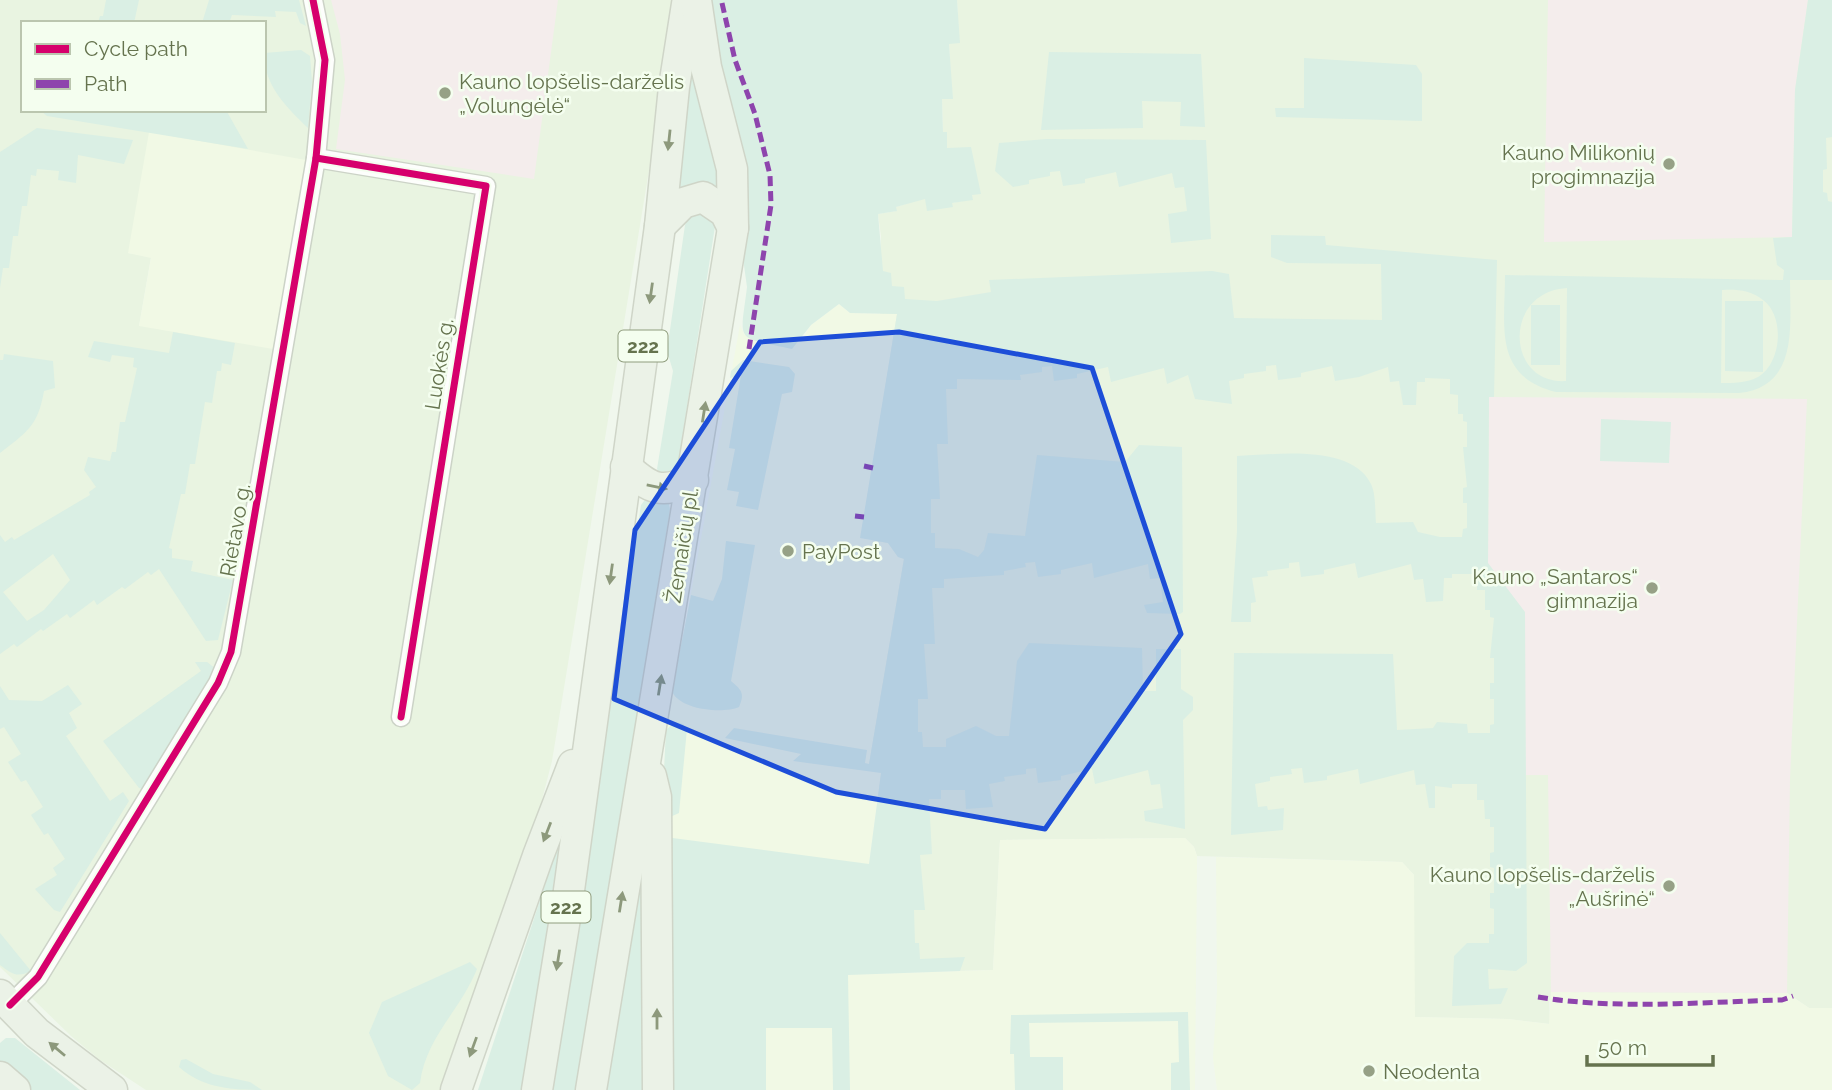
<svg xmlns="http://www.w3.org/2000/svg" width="1832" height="1090" viewBox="0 0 1832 1090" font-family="Raleway,sans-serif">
<rect width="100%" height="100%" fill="#f0f7ed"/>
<g fill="#e9f4e1" fill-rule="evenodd">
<path d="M0 0H677L552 761 537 819 447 1090H146L100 1060 71 1036 0 967ZM23 23H264V110H23ZM306 160 139 326 151 257 128 253Z"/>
<path d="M957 0H1832V1008H1809L1787 993 1549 1000 1550 1024 1508 1019 1414 1017V875L1402 862 1197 856 1194 847 1185 838 1000 840 993 970 914 972 869 764 879 437 881 236 878 214 896 211V207L925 198 952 206V203L972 199 947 148V133L943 132 942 99 952 98 949 43H959Z"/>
</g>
<g fill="#f1f9e5">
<path d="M149 132 306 160 273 349 139 326 151 258 128 253Z"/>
<path d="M839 304 850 313 897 314 861 538 888 543 898 557 904 558 869 764 882 767 869 864 870 974 993 970 1000 840 1185 838 1194 847 1197 856 1195 1090H673L664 770 666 730 740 325 744 334 800 343 811 325Z"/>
<path d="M1216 857 1402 862 1414 875 1415 1017 1508 1019 1549 1024 1551 992 1787 993 1809 1008H1832V1090H1217L1213 1058 1217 991Z"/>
</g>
<g fill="#f4edec">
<path d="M331 0H558L534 179 336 149 345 80 340 34Z"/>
<path d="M1548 0H1808L1795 90 1792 237 1544 242Z"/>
<path d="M1489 397 1807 399 1790 779 1787 993 1551 992 1548 775H1525V735L1488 563Z"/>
</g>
<g fill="#daefe4" fill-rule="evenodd">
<path d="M106 0H139L134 23H98L100 16H103Z"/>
<path d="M209 0H299L306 26 300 23 296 12 275 11 276 17 232 15 229 23H202Z"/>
<path d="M707 0H957L960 43 949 44 953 99H942L943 132H947V148L971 147 981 194 972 195 973 200 952 203 953 207 927 211 925 199 896 207 897 211 878 214 883 271 891 273 892 286 904 287 905 299 937 301 991 292 989 280 1212 271 1229 274 1234 318 1382 320 1381 264 1287 263 1271 257V235L1325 236 1326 245 1497 260 1494 397H1489L1488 563 1525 612 1527 963 1516 971 1488 969 1489 989 1508 988 1501 1004 1452 1006 1454 956 1467 943H1489V934H1494V909L1490 908V893H1494V868L1490 867V853L1494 852V827H1490V819H1485L1484 800H1477V784H1452V788L1435 786V808H1429L1425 784 1416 785 1414 770 1360 784 1358 769 1327 776V780L1304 783 1302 768 1291 769 1292 774 1270 777V781L1255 784 1258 807 1267 806 1268 810 1284 808 1283 830 1231 835 1234 653 1393 654 1397 730 1433 728 1437 722 1467 724 1468 733H1490V725L1494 724V699H1490V683H1494V658H1490L1494 618 1490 617V610H1485V590H1477V574H1452V578H1444L1443 601 1426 602 1423 579 1414 580 1411 564 1358 578 1355 563 1324 570V574L1301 577 1299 562 1289 563V568L1267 571 1268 576 1252 578 1256 602 1251 603V622H1231L1237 531V456C1273 455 1351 443 1371 484 1376 494 1375 512 1376 523L1413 522 1418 532 1440 537H1462L1463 529 1467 528V503H1463V488L1467 487 1463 447H1467V422L1463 421V414H1458V395L1450 394V379L1425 378V382H1417L1416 405H1403L1399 381 1390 382 1388 367 1359 377 1335 381 1332 366 1301 373V377L1278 380 1276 365 1266 366V371L1244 374V378L1229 381 1232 404 1195 399 1188 375 1167 384 1164 368 1111 382 1108 367 1077 374V378L1054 381 1052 366 1042 367V372L1020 375 1021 380 957 379V389H946L948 444H937L940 499H931V533H935V548L959 549 978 557 984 550 988 533 1025 536 1037 455 1125 462 1139 445 1182 447 1183 612 1180 614 1147 613 1144 605 1163 602 1160 578 1150 579 1148 564 1094 578 1092 563 1061 570V574L1038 577 1035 562 1025 563 1026 567 1004 571V575L944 579V588H932L935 644H924L928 699H918V732H922L923 747H946V739L976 726 996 736H1009L1017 661 1029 643 1142 648 1143 691H1156V649H1181V689L1193 697V710L1183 720 1185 829 1145 821 1144 811 1163 808 1160 784 1151 785 1148 770 1095 784 1092 769 1061 776V780L1038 783 1036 768 1026 769V774L1004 777 1005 781 989 784 993 807 966 809 965 790H941V799H929L932 854 920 855 925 910H914L915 943H919L920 959 965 957 960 971 848 975 850 1090H833L832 1028H766V1090H673L665 837 869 864 881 773 793 761 801 754 725 738 734 728 867 750 865 763 869 764 904 559 898 557 888 543 860 538 897 314 850 313 839 304 811 325 792 349C734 336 740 344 747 287Z"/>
<path d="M1808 0H1832V137L1826 138 1827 169 1823 170V192L1827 193 1828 201 1832 202V280H1790C1790 325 1799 387 1739 393L1556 392C1493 376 1505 327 1505 275L1783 280 1784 270 1777 265 1773 238 1792 237 1795 90ZM1567 288 1566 381C1506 385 1502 292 1567 288ZM1722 290C1736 289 1751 290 1763 300 1785 316 1782 363 1758 377 1747 383 1733 383 1721 383Z"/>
<path d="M301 50 310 56 312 82 308 128C285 106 264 85 264 53Z"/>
<path d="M1049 52 1201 54 1205 127 1180 126 1181 102 1142 101 1143 128 1041 130Z"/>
<path d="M1304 58 1416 65 1422 74V121L1276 117 1275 108H1304Z"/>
<path d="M695 79 723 189 680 191 677 184 689 80Z"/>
<path d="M40 110H226L248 149 47 116Z"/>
<path d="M37 128 133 140 124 164 78 155 76 183 58 180 59 171 37 169 36 176 31 175 27 206H22L18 236H13L9 268H3L0 288V152Z"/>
<path d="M1047 139 1206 140 1211 239 1171 243 1168 214 1187 211 1184 187 1175 188 1172 173 1119 187 1116 172 1085 179V183L1063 186 1060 171 1050 172V176L1029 180V184L1013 187 995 171 999 143Z"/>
<path d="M695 207 716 220 677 471 660 475 657 469 673 371 667 351 685 225Z"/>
<path d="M1725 301H1763V372L1725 371Z"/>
<rect x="1531" y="305" width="29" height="60"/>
<path d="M173 332 235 343 231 365 222 363 221 371H217L212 403 205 402 195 464H190L185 494H181L169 548 172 549V558L193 561 191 571 233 580 218 640 206 641 159 569 151 575 148 572 125 589 122 587 97 605 94 600 70 618 67 614 43 631 41 629 17 647 14 644 0 654V535L5 542 12 537 14 540 90 495 89 492 96 487 84 470 88 457 110 461 112 452H116L120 422H125L137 368 133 367 134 358 112 355 110 362 88 357 94 341 169 353ZM53 554 70 580 44 610 27 621 3 592Z"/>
<path d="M4 354 53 361 55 388 44 391C38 426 27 432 0 453V360H3Z"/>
<path d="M743 360 789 367 795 374 792 392 782 394 758 510 736 506 739 492 727 490 735 449 729 448 741 375 730 378 731 371Z"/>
<path d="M1601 419 1671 422 1669 463 1600 461Z"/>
<path d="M648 496 668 500 670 509 578 1090H549L641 505Z"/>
<path d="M726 541 755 545 731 681C742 690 745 694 739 707 723 714 679 710 672 691L691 595 713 601 722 579Z"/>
<path d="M195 662H207L216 669 143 789 139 788 103 741 201 671Z"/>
<path d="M68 685 82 704 69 713 77 728 66 736 110 801 123 792 129 801 60 912 54 910 35 889 57 875 53 868 65 859 48 833 44 835 31 815 43 807 26 780 21 782 8 762 21 754 4 727 0 729V686L9 700 42 701Z"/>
<path d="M675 722 683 724 687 729 679 813 668 818 664 770 666 730Z"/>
<path d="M560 840 523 1090H478L559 842Z"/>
<path d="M641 854 649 1090H605Z"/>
<path d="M0 933 31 971C17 978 12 974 0 965Z"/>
<path d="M470 962 477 969C460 1011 426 1037 420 1083L412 1090 388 1076 369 1033 382 1002Z"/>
<path d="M1188 1012 1190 1090H1171V1063L1179 1062 1178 1021 1029 1023 1030 1057H1063V1090H1015L1014 1054H1010L1011 1015Z"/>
<path d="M6 1038H15L80 1090H31L0 1062V1043Z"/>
<path d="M186 1059 213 1074 250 1082 262 1090C232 1090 202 1088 179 1067L181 1060Z"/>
</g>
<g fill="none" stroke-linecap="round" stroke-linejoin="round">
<defs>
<g id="minor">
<path d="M316 158 486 186 401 717"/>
<path d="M10 1005 38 977 218 683 231 652 316 158 325 60 313 0"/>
</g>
<g id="primary">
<path d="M660 226 683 203 703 197 725 212 733 228"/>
<path d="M626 467C651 490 661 494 693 480"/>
<path d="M651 776 656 797 658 1090"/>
<path d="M0 995 37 1033 112 1090"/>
<path d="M0 1077 15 1090"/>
<path d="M456 1090 538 856 573 765"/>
<path d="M537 1090 566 912 660 226 674 87 687 4"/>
<path d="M591 1090 733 228 732 169 706 67 696 0"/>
</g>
</defs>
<use href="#minor" stroke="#ccd3c7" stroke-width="21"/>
<use href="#primary" stroke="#cfd5c8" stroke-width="33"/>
<use href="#minor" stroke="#fdfefc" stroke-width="18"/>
<use href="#primary" stroke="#ebf2e7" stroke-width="30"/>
<g stroke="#8e44ad" stroke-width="5" stroke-dasharray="10 5" stroke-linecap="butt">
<path d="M722 3 735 60 755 114 770 175 771 205 749 349"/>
<path d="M864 466 873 468"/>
<path d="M855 516 864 517"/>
<path d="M1538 997C1617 1010 1702 1002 1782 1000L1793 996"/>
</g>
<defs>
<g id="cycleway">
<path d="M316 158 486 186 401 717"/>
<path d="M10 1005 38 977 218 683 231 652 316 158 325 60 313 0"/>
</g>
</defs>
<use href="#cycleway" stroke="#f4feef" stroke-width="11"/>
<use href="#cycleway" stroke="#d6006c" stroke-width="7"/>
</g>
<defs><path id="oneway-solid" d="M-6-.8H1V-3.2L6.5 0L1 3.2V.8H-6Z" transform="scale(1.75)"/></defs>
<g fill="#8d997c">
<use href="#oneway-solid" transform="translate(669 140) rotate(96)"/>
<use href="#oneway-solid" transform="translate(651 293) rotate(98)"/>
<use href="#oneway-solid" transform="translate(704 412) rotate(-81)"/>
<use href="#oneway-solid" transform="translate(657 487) rotate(11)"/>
<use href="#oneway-solid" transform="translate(611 574) rotate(98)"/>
<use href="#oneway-solid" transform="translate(660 685) rotate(-81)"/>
<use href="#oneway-solid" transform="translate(547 832) rotate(111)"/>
<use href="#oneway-solid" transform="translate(621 902) rotate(-81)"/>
<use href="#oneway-solid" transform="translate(558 960) rotate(99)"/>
<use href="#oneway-solid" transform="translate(657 1019) rotate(-90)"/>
<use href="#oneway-solid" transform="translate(473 1047) rotate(110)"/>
<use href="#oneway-solid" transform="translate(57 1049) rotate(-140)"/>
</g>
<path fill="#1d4ed8" fill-opacity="0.2" stroke="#1d4ed8" stroke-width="5" stroke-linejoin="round" d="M899 332 1092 368 1181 634 1045 829 836 792 614 699 635 530 760 342Z"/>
<g fill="#96a186" stroke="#f4feef" stroke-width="2.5">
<circle cx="445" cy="93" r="7"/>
<circle cx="1669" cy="164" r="7"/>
<circle cx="788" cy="551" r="7"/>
<circle cx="1652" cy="588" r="7"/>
<circle cx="1669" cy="886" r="7"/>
<circle cx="1369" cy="1071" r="7"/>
</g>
<g text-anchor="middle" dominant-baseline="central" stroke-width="5" stroke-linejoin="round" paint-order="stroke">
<g fill="#f4feef" stroke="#909d7e" stroke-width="2">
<rect x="618.5" y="330.5" width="49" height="31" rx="5"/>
<rect x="541.5" y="891.5" width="49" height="31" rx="5"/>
</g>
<g font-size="19" font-weight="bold" fill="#65734e">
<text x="643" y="346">222</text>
<text x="566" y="907">222</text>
</g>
<g font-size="21" fill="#65734e" stroke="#f4feef" text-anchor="start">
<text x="459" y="81">Kauno lopšelis-darželis<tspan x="459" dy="24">„Volungėlė“</tspan></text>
<text x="1655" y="152" text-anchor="end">Kauno Milikonių<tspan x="1655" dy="24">progimnazija</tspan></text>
<text x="802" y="551">PayPost</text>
<text x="1638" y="576" text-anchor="end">Kauno „Santaros“<tspan x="1638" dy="24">gimnazija</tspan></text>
<text x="1655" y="874" text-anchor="end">Kauno lopšelis-darželis<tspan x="1655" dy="24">„Aušrinė“</tspan></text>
<text x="1383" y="1071">Neodenta</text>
</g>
<g font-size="21" fill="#65734e" stroke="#f4feef">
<text transform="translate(439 364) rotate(-81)">Luokės g.</text>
<text transform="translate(235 530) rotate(-80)">Rietavo g.</text>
<text transform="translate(682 545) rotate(-81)">Žemaičių pl.</text>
</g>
</g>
<rect x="21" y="21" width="245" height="91" fill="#f4feef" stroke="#bbc6af" stroke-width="2"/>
<rect x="35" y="44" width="35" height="10" fill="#d6006c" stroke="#bbc6af" stroke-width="2"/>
<text x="84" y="56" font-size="21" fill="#65734e">Cycle path</text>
<rect x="35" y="79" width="35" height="10" fill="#8e44ad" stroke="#bbc6af" stroke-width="2"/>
<text x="84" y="91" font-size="21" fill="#65734e">Path</text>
<path d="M1587 1055v10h126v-10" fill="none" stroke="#65734e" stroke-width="3.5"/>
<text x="1598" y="1055" font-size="21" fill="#65734e" stroke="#f4feef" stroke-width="5" paint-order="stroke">50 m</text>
</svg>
